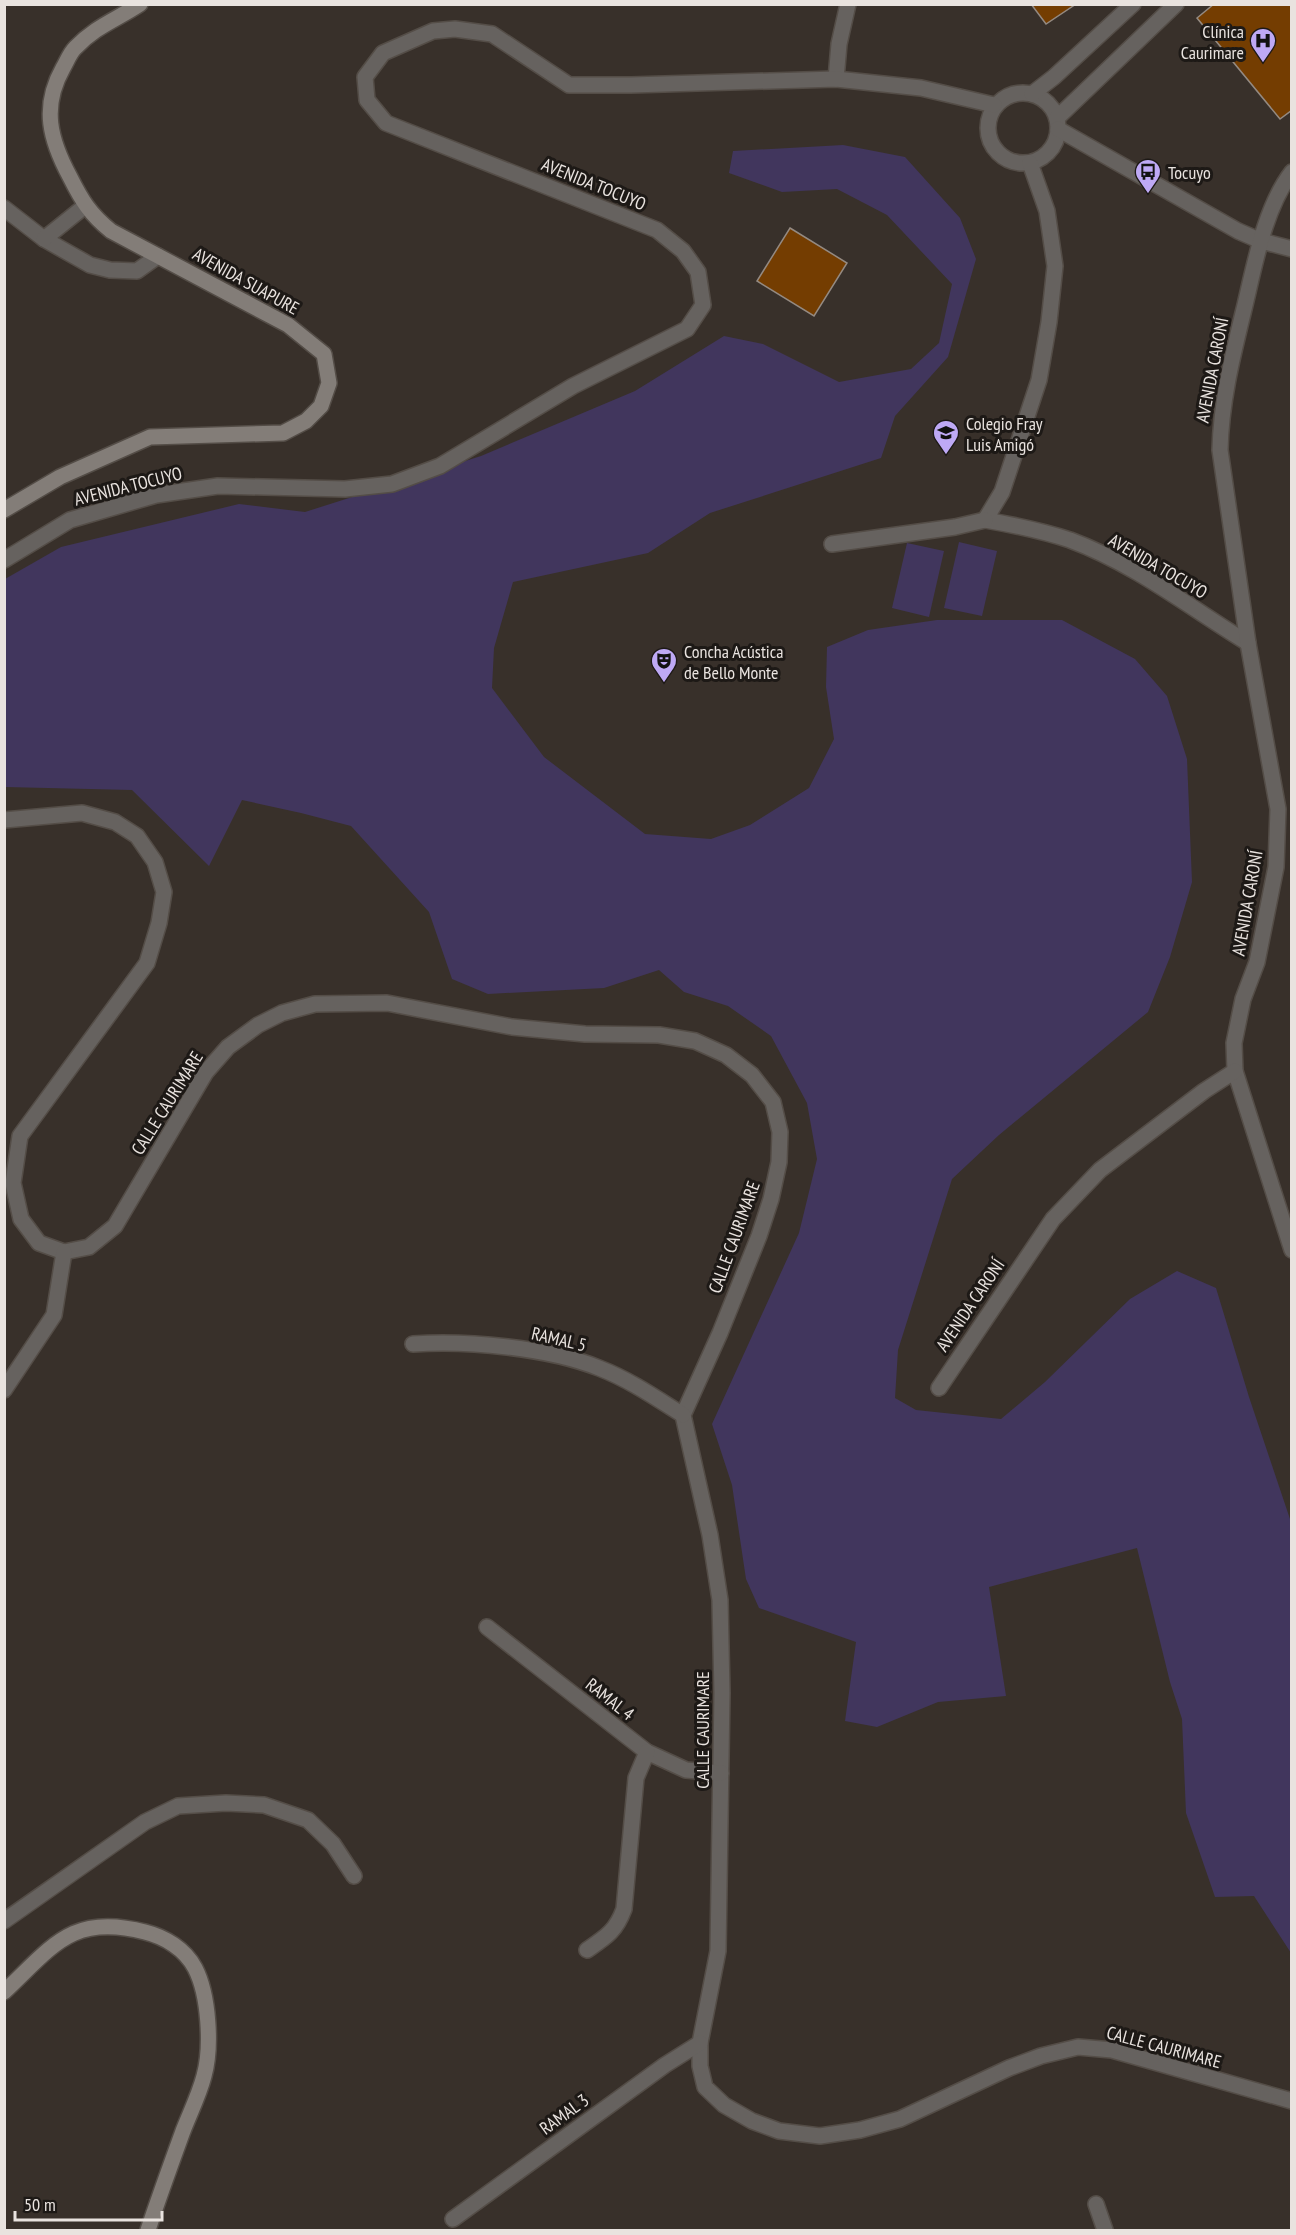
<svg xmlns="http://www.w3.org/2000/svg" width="1296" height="2235" viewBox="0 0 1296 2235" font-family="'PT Sans Narrow',sans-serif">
<rect width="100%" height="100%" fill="#38302a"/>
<g fill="#41365d">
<path d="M843 145 905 157 960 218 976 259 948 357 895 416 881 458 710 513 648 553 513 582 494 648 492 688 544 757 645 834 711 839 750 825 809 788 834 739 826 687 827 647 868 630 937 620H1062L1135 659 1167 696 1187 759 1192 882 1170 957 1148 1012 999 1135 952 1179 898 1350 895 1398 916 1410 1001 1419 1045 1382 1130 1299 1177 1271 1216 1288 1249 1397 1291 1522V1953L1254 1896 1215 1897 1186 1813 1182 1719 1170 1682 1137 1548 989 1587 1006 1696 938 1702 877 1727 845 1721 856 1642 759 1608 746 1579 732 1485 712 1424 799 1233 817 1159 807 1103 771 1036 728 1006 684 992 659 970 604 988 488 994 452 979 429 912 351 826 301 813 242 800 209 866 132 790 5 787V579L61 547 239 504 305 512 481 456 635 391 724 336 763 344 839 382 911 369 939 343 952 284 887 215 837 189 782 192 729 173 733 151Z"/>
<path d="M959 542 997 551 982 616 944 608Z"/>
<path d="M907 543 944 551 929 617 892 608Z"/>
</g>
<g fill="#743d01" stroke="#948a82" stroke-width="1.5">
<path d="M1031 4H1076L1046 24Z"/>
<path d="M1214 4H1292V110L1280 119 1197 18Z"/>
<path d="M790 228 847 263 814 316 757 281Z"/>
</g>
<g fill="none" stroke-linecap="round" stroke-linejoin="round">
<defs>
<g id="street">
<path d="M836 79 839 44 848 4"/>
<circle cx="1023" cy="128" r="35"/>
<path d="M1032 94 1054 77 1133 4"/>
<path d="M1057 118 1176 4"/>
<path d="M1058 129 1238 231 1261 241 1292 249"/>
<path d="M1030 163 1047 211 1055 266 1049 322 1039 380 1002 492 985 520C1014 525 1043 531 1070 540 1135 564 1189 607 1248 643"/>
<path d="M1292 172C1265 207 1255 263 1245 305 1233 354 1221 400 1220 450L1248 643 1278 809 1276 867 1257 962 1243 999 1234 1043 1235 1071 1292 1250"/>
<path d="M4 208 44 239 90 265 110 270 137 271 158 256"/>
<path d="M44 239 85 206"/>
<path d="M832 544 955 527 985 520"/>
<path d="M4 560 70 520 156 495 218 486 345 489 392 484 440 466 573 386 687 329 703 305 698 272 683 251 657 230 386 123 367 100 365 77 383 53 433 31 455 29 492 34 569 85H631L836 79 921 88 994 105"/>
<path d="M4 820 82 813 115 822 137 836 155 862 164 892 159 923 147 963 20 1136 13 1183 21 1219 39 1243 64 1252 89 1247 115 1226 206 1072 228 1047 258 1025 282 1013 315 1004 387 1003 512 1027 585 1034 659 1035 695 1041 726 1055 752 1075 773 1102 780 1132 779 1162 771 1199 759 1236 720 1333 683 1415 710 1535 720 1600 722 1693 718 1951 700 2043V2066L705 2087 724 2105 752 2121 779 2131 820 2136 860 2130 900 2119 1009 2068 1041 2056 1078 2047 1112 2050 1292 2101"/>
<path d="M413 1344C467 1340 549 1348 599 1368 630 1380 656 1398 683 1415"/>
<path d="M939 1388 1053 1219 1100 1170 1204 1091 1235 1071"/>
<path d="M4 1390 54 1315 64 1252"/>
<path d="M487 1627 647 1752 686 1770 721 1773"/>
<path d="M4 1921 145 1822 178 1806 226 1803 264 1805 308 1820 333 1844 354 1876"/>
<path d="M587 1950C606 1937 616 1931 624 1909L636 1778 647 1752"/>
<path d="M1096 2204 1105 2230"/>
<path d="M453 2219 665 2065 700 2043"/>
</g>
<g id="secondary">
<path d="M4 510 60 477 150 437 283 433 306 421 321 406 329 383 324 354 288 325 111 231C90 214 82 201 70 177 50 140 41 107 63 68 67 61 70 53 75 48 96 26 116 20 140 4"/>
<path d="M4 1992C53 1946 72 1913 145 1932 165 1937 185 1949 195 1968 209 1995 212 2047 204 2076 199 2095 190 2113 183 2131 171 2164 159 2197 148 2230"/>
</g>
</defs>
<use href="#street" stroke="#544d47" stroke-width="18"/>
<use href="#secondary" stroke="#544d47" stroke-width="18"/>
<use href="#street" stroke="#66625f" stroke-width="15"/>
<use href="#secondary" stroke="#837d78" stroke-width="15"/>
</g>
<defs>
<symbol id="hospital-pin" viewBox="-11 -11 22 30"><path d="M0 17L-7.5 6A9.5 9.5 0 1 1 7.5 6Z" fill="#bea9f5" stroke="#1d1916"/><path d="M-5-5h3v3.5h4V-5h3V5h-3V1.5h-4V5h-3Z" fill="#111"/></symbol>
<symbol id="bus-pin" viewBox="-11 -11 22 30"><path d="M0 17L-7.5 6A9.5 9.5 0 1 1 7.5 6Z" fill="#bea9f5" stroke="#1d1916"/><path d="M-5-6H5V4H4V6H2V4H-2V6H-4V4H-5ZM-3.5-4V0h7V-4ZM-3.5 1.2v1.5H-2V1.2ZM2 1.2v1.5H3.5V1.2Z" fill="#111"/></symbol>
<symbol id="school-pin" viewBox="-11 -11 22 30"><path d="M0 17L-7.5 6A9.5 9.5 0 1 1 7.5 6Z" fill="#bea9f5" stroke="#1d1916"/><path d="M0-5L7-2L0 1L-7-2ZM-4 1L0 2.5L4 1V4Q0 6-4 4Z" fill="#111"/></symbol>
<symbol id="theatre-pin" viewBox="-11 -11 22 30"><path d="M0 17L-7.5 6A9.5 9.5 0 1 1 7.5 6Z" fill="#bea9f5" stroke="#1d1916"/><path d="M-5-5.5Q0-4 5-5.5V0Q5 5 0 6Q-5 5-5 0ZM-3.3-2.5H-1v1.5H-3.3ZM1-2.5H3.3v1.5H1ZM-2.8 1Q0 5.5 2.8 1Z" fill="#111"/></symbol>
</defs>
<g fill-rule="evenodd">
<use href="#hospital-pin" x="1248" y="26" width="30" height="40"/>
<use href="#bus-pin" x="1133" y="157" width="30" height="40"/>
<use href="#school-pin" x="931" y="418" width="30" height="40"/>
<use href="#theatre-pin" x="649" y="646" width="30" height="40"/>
</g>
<g text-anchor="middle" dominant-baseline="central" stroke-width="6" stroke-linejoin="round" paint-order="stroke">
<g font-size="18" fill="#e9e3df" stroke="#1d1916" text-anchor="start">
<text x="1244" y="31" text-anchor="end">Clínica<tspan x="1244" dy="21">Caurimare</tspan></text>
<text x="1168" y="172">Tocuyo</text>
<text x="966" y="423">Colegio Fray<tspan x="966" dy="21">Luis Amigó</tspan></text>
<text x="684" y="651">Concha Acústica<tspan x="684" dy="21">de Bello Monte</tspan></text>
</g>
<g font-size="18" fill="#e9e3df" stroke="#1d1916">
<text transform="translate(594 184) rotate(22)">AVENIDA TOCUYO</text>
<text transform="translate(246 281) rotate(29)">AVENIDA SUAPURE</text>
<text transform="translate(1212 370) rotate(-79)">AVENIDA CARONÍ</text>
<text transform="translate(128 486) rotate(-14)">AVENIDA TOCUYO</text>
<text transform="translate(1158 566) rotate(30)">AVENIDA TOCUYO</text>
<text transform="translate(1247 903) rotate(-80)">AVENIDA CARONÍ</text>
<text transform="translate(167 1103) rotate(-58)">CALLE CAURIMARE</text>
<text transform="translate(734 1237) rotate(-70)">CALLE CAURIMARE</text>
<text transform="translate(970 1305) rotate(-56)">AVENIDA CARONÍ</text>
<text transform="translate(559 1339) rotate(13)">RAMAL 5</text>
<text transform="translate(610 1699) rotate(38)">RAMAL 4</text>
<text transform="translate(702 1730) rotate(-90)">CALLE CAURIMARE</text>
<text transform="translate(1164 2047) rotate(15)">CALLE CAURIMARE</text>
<text transform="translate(564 2114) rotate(-36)">RAMAL 3</text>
</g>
</g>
<rect width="1296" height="2235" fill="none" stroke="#e9e3df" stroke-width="12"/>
<path d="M15 2211v9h147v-9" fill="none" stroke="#e9e3df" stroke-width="3"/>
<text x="24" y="2211" font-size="18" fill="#e9e3df" stroke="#1d1916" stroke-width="4.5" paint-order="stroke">50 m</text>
</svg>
